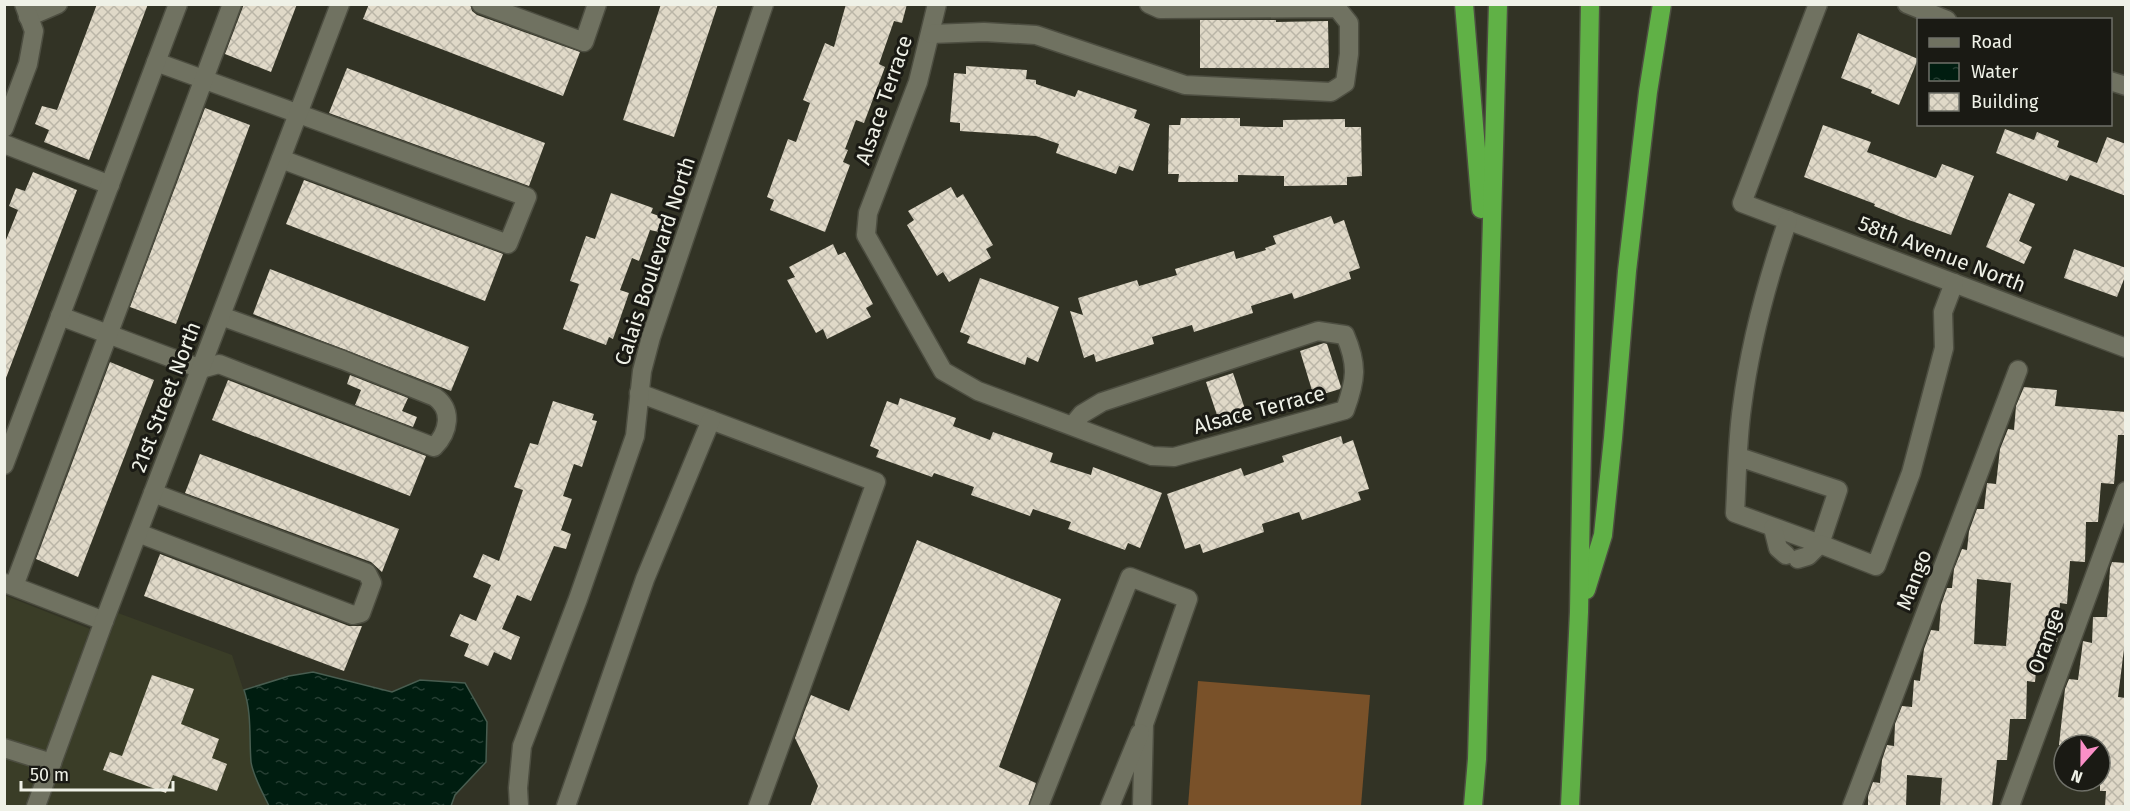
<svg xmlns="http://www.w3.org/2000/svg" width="2130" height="811" viewBox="0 0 2130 811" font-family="'Fira Sans',sans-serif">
<defs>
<pattern id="water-ripples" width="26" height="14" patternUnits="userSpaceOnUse" patternTransform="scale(1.5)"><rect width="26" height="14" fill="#001d10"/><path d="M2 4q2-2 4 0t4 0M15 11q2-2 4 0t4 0" fill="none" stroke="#263e33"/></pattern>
<pattern id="building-cross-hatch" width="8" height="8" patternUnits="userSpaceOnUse" patternTransform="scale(1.5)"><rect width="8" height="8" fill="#e0d9c8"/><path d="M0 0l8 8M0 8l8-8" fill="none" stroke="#bab5a7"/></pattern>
</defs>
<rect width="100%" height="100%" fill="#323325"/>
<g fill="#3a3d27">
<path d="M4 595 90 629 25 806H5Z"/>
<path d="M118 613 232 655 247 701 251 729 252 764 269 806H47Z"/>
</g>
<path fill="#795129" d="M1198 681 1370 695 1361 806H1188Z"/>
<path fill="url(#water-ripples)" stroke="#485d50" stroke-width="1.5" d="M313 672 392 692 420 680 465 683 487 722 486 762 455 795 451 806H269C263 793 253 776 251 762 249 738 252 714 244 690L289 676Z"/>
<g fill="url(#building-cross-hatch)" fill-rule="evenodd">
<path d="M97 4H148L89 160 44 142 49 130 35 124 42 106 57 110Z"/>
<path d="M244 4H297L271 72 225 54Z"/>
<path d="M369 4H470L472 11 477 15 580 52 563 96 363 19Z"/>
<path d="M661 4H718L674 137 623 120Z"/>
<path d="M846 4H907L902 23 894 21 879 64 885 67 864 123 856 120 845 149 848 150 843 162 850 165 825 232 770 210 774 200 767 197 788 139 796 142 810 103 803 100 825 43 834 47Z"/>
<path d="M1200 20H1276V22L1328 21 1329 68H1200Z"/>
<path d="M1858 33 1918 59 1899 105 1871 93 1872 90 1841 78Z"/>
<path d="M966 66 1027 70 1026 79 1036 80V84L1075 97 1078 90 1137 110 1134 118 1150 124 1133 171 1119 166 1116 174 1056 153 1059 144 1036 136 960 131V123L950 122 954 73 966 74Z"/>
<path d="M347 68 545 143 529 186 329 113Z"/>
<path d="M205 108 250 125 176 324 130 307Z"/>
<path d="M1181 118H1240V126L1266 127H1283V120L1345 119V127H1361L1362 176 1347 177V185L1284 186V176L1238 175V182H1178L1179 174H1168L1169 125H1180Z"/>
<path d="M1823 125 1871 142 1867 152 1936 178 1942 164 1974 176 1951 235 1906 219 1874 206 1875 204 1804 177Z"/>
<path d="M2005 129 2034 140 2037 132 2059 141 2057 147 2097 163 2107 137 2126 144V196L2070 175 2067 181 1996 153Z"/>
<path d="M33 172 77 190 6 378 4 245 18 210 9 206 16 188 25 191Z"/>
<path d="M304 180 503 254 485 301 286 224Z"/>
<path d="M951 187 957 198 963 194 993 245 986 249 991 258 949 282 943 272 937 276 907 225 914 220 908 211Z"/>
<path d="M611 193 653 208 651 213 664 218 659 232 650 230 639 261 632 258 620 290 629 293 613 339 609 337 606 345 563 329 579 284 570 281 586 236 595 239Z"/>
<path d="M2009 193 2035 204 2019 241 2032 247 2024 264 1986 247Z"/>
<path d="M1331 216 1334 224 1344 220 1360 268 1349 272 1351 279 1294 299 1292 293 1251 306 1253 313 1194 332 1192 325 1152 337 1154 344 1096 362 1094 354 1084 358 1070 311 1083 315 1078 298 1137 280 1139 286 1177 275 1175 269 1234 251 1236 259 1266 250 1265 248 1276 244 1273 236Z"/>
<path d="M833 244 838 255 845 252 873 304 866 308 871 317 827 339 823 329 816 333 787 280 795 277 789 267Z"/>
<path d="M2074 249 2126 268V274L2117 297 2064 278Z"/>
<path d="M270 269 469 347 451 391 253 314Z"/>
<path d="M980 278 1059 307 1038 362 1027 357 1025 365 967 343 970 336 960 332Z"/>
<path d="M1324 343 1327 344 1341 387 1340 389 1314 397 1300 351Z"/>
<path d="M110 362 154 380 78 577 36 559Z"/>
<path d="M1233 373 1248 418 1221 427 1206 382Z"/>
<path d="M350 375 408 398 402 411 417 417 413 427 355 405 361 390 347 384Z"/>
<path d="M228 380 426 456 410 496 212 420Z"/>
<path d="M2024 387 2057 390 2055 406 2126 412V435H2118L2114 484 2101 483 2098 522H2086L2085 562 2070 561 2067 604 2060 603 2057 642 2039 641 2035 682 2027 681 2026 719H2010L2007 760H1997L1992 807H1940L1942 778 1907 775 1906 807H1868V796L1873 782 1880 783 1882 760 1887 745 1894 746 1895 724 1902 706 1912 707 1914 680 1920 681 1924 649 1931 630 1939 631 1941 605 1947 588H1952L1954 569 1962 549 1967 550 1969 531 1977 509H1984L1987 483 1996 484 2000 449 2008 429 2014 430 2016 406ZM1977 579 2011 583 2006 646 1974 644Z"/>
<path d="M900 398 956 418 953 426 990 440 993 432 1053 453 1050 462 1091 475 1093 467 1162 493 1140 548 1128 543 1125 550 1068 529 1071 522 1033 509 1030 516 971 495 974 487 934 473 932 477 876 457 879 450 870 446 887 401 898 405Z"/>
<path d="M553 401 594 414 592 420 597 421 582 467 574 464 563 496 572 499 561 530 571 534 566 549 554 546 531 601 517 595 502 629 520 637 511 660 494 652 488 666 464 656 469 644 450 636 460 614 476 621 491 585 473 577 483 554 499 561 523 490 514 487 530 443 538 445Z"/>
<path d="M1341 436 1343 444 1353 440 1369 489 1358 492 1361 500 1302 520 1299 512 1262 524 1264 532 1203 553 1200 544 1185 549 1167 494 1241 468 1244 476 1284 462 1282 456Z"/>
<path d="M200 454 399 529 382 572 371 562 185 493Z"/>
<path d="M917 540 1061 599 999 767 1036 783 1028 807H810L818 786 795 738 805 710 811 695 849 711Z"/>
<path d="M160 554 349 626H362L344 671 144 596Z"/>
<path d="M2112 562 2126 563V633L2118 697 2126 698V807H2105L2106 791H2100V745H2059L2065 689 2069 679 2078 680 2083 641 2092 643 2093 617H2107L2110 568Z"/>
<path d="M152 675 194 689 181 724 219 739 212 758 227 764 217 791 173 775 166 793 103 770 110 752 122 756Z"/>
</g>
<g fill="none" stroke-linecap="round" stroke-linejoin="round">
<defs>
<g id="minor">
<path d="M481 4 584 42 597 4"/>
<path d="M937 4 918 82 868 213 866 235 943 371 978 391 1152 456 1174 457 1345 410C1356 380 1358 365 1345 335L1318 331 1102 402 1082 414 1072 426"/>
<path d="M1818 4 1742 203 2126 348"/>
<path d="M1907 4 1947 20"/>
<path d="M28 17 58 4"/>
<path d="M931 34 984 32 1036 35 1185 85 1331 92 1345 83 1349 54V23L1337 8 1160 9 1149 4"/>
<path d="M156 62 527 197 508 244 281 159"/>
<path d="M2110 81 2126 86"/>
<path d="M4 128 28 64 34 31 24 4"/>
<path d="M4 144 110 185"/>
<path d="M60 316 201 369 219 364 434 447C449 432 453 410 435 397L343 360 221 316"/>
<path d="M639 393 876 482 758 806"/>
<path d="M1739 457 1838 490 1820 544 1735 513C1737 478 1737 442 1742 407 1750 343 1767 281 1788 220"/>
<path d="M4 465 178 4"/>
<path d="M1773 528 1778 548 1786 555"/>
<path d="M138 533 353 615 361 613 372 583 367 573 153 493"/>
<path d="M1798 559 1808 556 1820 544 1876 566 1911 473 1944 348 1943 312 1954 283"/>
<path d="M5 583 104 621"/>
<path d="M14 586 232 4"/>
<path d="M4 748 52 763"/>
<path d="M36 806 104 621 340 4"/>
<path d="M519 806 518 788 522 746 578 599 635 436 642 371 651 337 764 4"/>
<path d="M566 806 645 579 711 420"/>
<path d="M1039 806 1130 577 1188 599 1144 724 1142 806"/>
<path d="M1110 806 1140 733"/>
<path d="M1852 806 2018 370"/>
<path d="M2010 806 2126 491"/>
</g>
<g id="highway">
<path d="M1464 4 1481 209"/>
<path d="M1586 590 1603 535 1613 438 1627 271 1648 92 1662 4"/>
<path d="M1473 806 1477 759 1498 4"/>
<path d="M1570 806 1579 612 1590 4"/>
</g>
</defs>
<use href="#minor" stroke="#4d4e41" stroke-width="21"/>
<use href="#highway" stroke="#4d4e41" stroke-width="21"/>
<use href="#minor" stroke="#707261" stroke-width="18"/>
<use href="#highway" stroke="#60b146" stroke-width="18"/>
</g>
<g text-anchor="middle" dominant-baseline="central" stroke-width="6" stroke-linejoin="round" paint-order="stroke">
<g font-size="21" fill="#eff1e7" stroke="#1a1a14">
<text transform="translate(884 100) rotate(-71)">Alsace Terrace</text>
<text transform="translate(1942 254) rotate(21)">58th Avenue North</text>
<text transform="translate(655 261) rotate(-72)">Calais Boulevard North</text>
<text transform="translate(166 397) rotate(-69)">21st Street North</text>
<text transform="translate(1259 410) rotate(-15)">Alsace Terrace</text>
<text transform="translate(1914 580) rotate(-69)">Mango</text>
<text transform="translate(2046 641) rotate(-70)">Orange</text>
</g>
</g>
<rect width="2130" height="811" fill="none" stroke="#eff1e7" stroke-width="12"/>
<rect x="1917" y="18" width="195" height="108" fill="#1a1a14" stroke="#6f7068" stroke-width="1.5"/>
<rect x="1929" y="38" width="30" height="9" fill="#707261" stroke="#6f7068" stroke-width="1.5"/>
<text x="1971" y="48" font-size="18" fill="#eff1e7">Road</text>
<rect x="1929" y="63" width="30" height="18" fill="url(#water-ripples)" stroke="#6f7068" stroke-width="1.5"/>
<text x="1971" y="78" font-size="18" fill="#eff1e7">Water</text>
<rect x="1929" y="93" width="30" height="18" fill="url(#building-cross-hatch)" stroke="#6f7068" stroke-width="1.5"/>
<text x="1971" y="108" font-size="18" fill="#eff1e7">Building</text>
<g transform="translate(2082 763) rotate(201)"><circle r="28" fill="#1a1a14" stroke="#6f7068" stroke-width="1.5"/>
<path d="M0-4.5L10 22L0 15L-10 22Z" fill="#fa8fc7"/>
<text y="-9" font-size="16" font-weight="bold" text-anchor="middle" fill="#eff1e7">N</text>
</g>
<path d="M21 781v9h152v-9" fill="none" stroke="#eff1e7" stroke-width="3"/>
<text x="30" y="781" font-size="18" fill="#eff1e7" stroke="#1a1a14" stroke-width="4.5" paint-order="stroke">50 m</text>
</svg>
